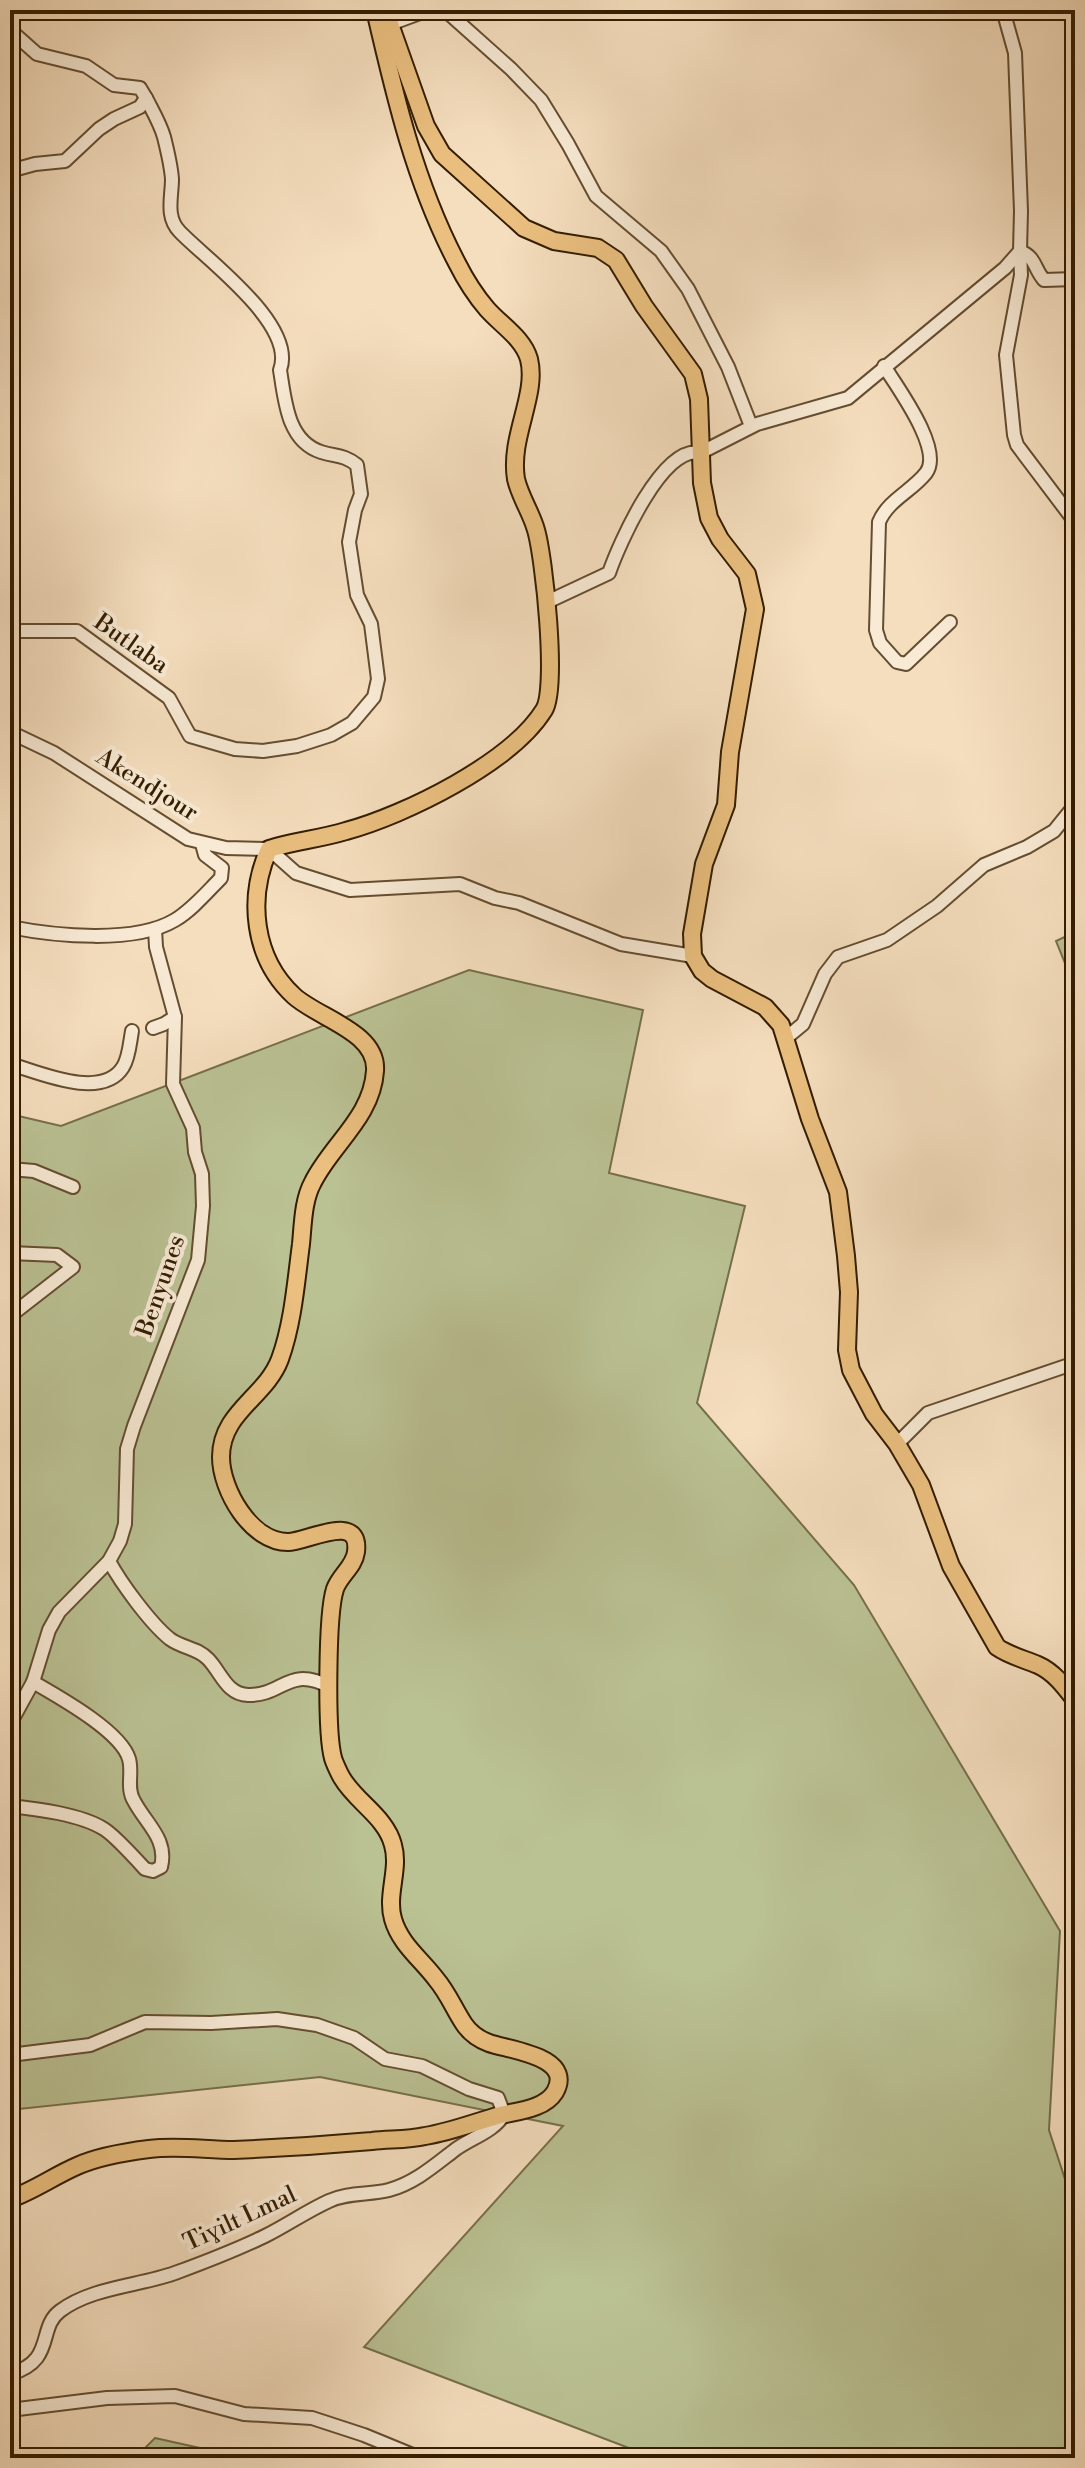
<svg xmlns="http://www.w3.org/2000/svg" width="1085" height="2468" viewBox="0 0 1085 2468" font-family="'Libre Bodoni',serif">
<rect width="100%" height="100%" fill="#f5debe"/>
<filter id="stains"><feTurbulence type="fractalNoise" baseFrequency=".0025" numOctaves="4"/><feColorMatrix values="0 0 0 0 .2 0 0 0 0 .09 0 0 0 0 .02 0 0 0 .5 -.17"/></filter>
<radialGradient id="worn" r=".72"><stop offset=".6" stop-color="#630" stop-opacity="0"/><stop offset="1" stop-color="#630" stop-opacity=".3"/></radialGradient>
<g fill="#bac193" stroke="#766f4a" stroke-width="2">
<path d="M1075 932V988L1056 941Z"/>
<path d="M469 970 643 1010 609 1173 745 1206 697 1403 854 1585 1060 1931 1049 2130 1075 2210V2458H655L364 2347 563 2126 320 2077 10 2110V1114L61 1126Z"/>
<path d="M155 2438 245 2458H135Z"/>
</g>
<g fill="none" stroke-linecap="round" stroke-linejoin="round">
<defs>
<g id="minor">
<path d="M445 10 511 69 541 100 568 144 596 196 661 251 688 289 728 367 751 426"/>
<path d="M390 24 428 10"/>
<path d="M10 30 37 54 86 66 114 85 140 88 146 98 140 107 114 119 99 129 65 161 35 164 10 171"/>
<path d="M1075 279 1044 280C1034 269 1036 257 1020 251L1021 275 1006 355 1014 435 1017 445 1075 522"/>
<path d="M884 366C897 387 944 450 926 473 912 491 888 500 879 522L876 630 880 643 897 662 906 664 950 622"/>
<path d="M545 603 609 573C619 544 663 444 700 453L757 424 848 398 1005 268 1020 251 1021 211 1015 53 1003 10"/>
<path d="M10 631H77L169 698 190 736 235 749 263 751 297 746 331 735 352 723 374 697 378 679 371 624 357 595 349 542 355 510 361 494 357 465C343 454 336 457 321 452 287 441 285 400 280 370 297 325 207 260 180 232 165 217 172 197 172 179 171 166 167 149 164 137 160 123 152 110 146 98"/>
<path d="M10 732 54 753 188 839 226 848 269 849 296 873 350 890 460 884 495 898 519 903 621 944 693 956"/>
<path d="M10 927C55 936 135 944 175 920 192 910 207 892 221 878L222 868 205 855 202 844"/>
<path d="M153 1028 164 1024 175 1017"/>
<path d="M786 1038 803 1024 825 974 838 957 887 940 937 906 984 865 1027 847 1054 831 1075 805"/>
<path d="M10 1064C38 1072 102 1101 123 1067 129 1058 130 1042 132 1031"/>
<path d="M10 1169 34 1171 73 1187"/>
<path d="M10 1253 57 1255 73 1267 10 1316"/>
<path d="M897 1444 928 1413 1075 1363"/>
<path d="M109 1561C121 1583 150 1623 170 1639 182 1648 198 1648 208 1659 221 1672 226 1694 248 1695 283 1696 288 1665 330 1687"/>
<path d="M10 1724 33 1682 49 1630 59 1612 109 1561 120 1541 125 1524 127 1449 134 1426 198 1260 203 1206 202 1174 195 1152 193 1128 173 1084 175 1017 156 947 155 929"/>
<path d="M10 1806C37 1809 80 1814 104 1829 115 1836 135 1858 145 1869L153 1871 161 1867C168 1839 146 1824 134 1801 126 1788 133 1773 129 1759 121 1731 57 1696 33 1682"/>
<path d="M10 2055 90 2045 145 2022 211 2023 277 2019 317 2025 354 2038 385 2059 422 2066 469 2089 498 2098 504 2114C495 2131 471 2138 456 2149 435 2165 415 2183 389 2190 369 2195 348 2192 329 2201 307 2211 287 2225 265 2236 236 2250 205 2262 175 2273 139 2286 92 2287 60 2311 37 2328 56 2361 10 2374"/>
<path d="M10 2410 107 2398 175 2396 244 2414 312 2418 364 2435 420 2458"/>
</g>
<g id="major">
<path d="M385 10 426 126 442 154 524 228 554 241 598 248 616 260 644 306 693 374 699 399 702 483 709 518 720 539 747 574 755 609 730 752 726 805 704 864 692 934 693 956 702 971 712 979 765 1007 781 1025 810 1119 838 1192 846 1256 849 1292 847 1350 851 1370 874 1414 897 1444 921 1485 951 1566 997 1647C1010 1656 1024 1659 1038 1665 1054 1672 1065 1687 1075 1700"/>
<path d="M10 2199C33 2191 54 2176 77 2166 99 2156 125 2152 149 2149 177 2145 206 2150 234 2150 280 2148 326 2145 372 2141 390 2139 408 2140 425 2136 450 2132 473 2123 497 2116 515 2111 544 2110 555 2092 575 2056 508 2050 489 2043 478 2039 470 2033 464 2024 454 2009 448 1993 436 1979 421 1959 400 1944 393 1919 386 1895 400 1869 393 1845 386 1817 356 1802 342 1778 340 1775 334 1762 333 1758 326 1732 327 1614 335 1589 340 1575 354 1567 356 1552 361 1511 307 1542 288 1542 251 1542 221 1490 221 1457 221 1412 266 1397 280 1359 293 1323 296 1282 301 1244 303 1224 303 1200 313 1182 332 1144 372 1117 375 1071 378 1032 318 1018 294 996 253 958 247 898 269 849 294 841 320 839 346 831 405 815 511 763 544 710 558 688 544 557 536 530 531 512 520 497 516 479 509 437 538 395 529 359 523 338 501 325 487 309 475 295 465 279 457 263 415 183 395 97 375 10"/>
</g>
</defs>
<use href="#minor" stroke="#644d30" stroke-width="16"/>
<use href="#major" stroke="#331d00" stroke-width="20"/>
<use href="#minor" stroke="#f8ead5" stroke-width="12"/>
<use href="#major" stroke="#eabf7f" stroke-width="16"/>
</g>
<g text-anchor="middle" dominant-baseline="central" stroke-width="8" stroke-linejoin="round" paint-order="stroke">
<g font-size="24" fill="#331d00" stroke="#f8ead5">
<text transform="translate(131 644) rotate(35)">Butlaba</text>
<text transform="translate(147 785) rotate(32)">Akendjour</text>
<text transform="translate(161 1286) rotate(-71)">Benyunes</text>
<text transform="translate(240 2219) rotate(-25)">Tiɣilt Lmal</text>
</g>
</g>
<rect width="1085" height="2468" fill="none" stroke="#f5debe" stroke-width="40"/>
<rect x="12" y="12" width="1061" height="2444" fill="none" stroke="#331d00" stroke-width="4"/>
<rect x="20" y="20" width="1045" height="2428" fill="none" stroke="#331d00" stroke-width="2"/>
<rect width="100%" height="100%" filter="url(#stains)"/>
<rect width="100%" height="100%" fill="url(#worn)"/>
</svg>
